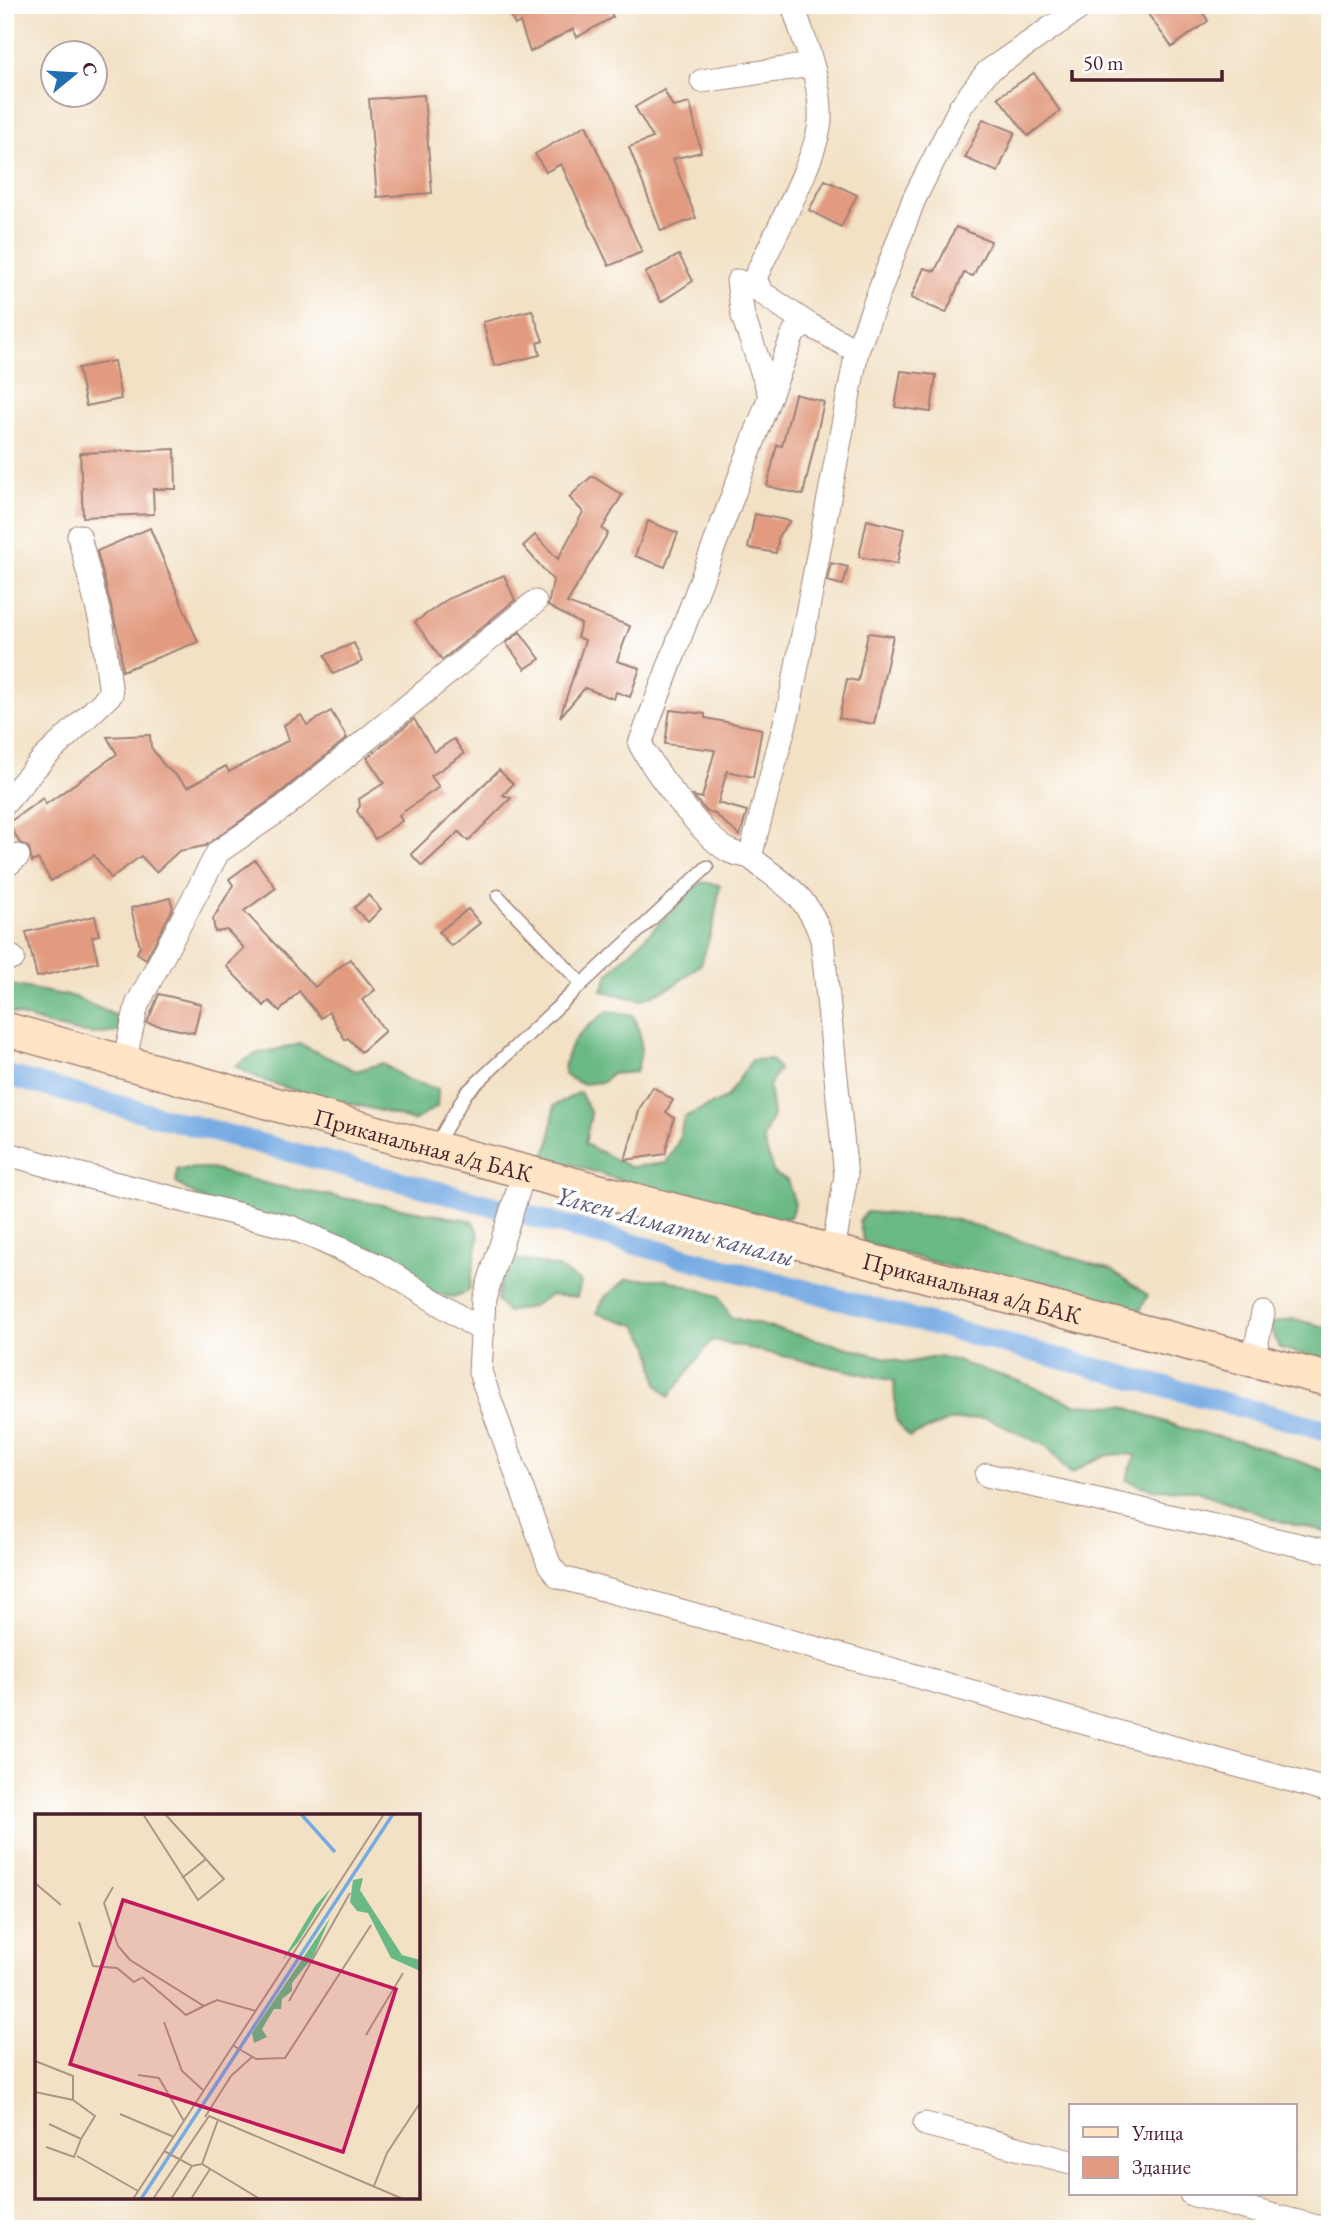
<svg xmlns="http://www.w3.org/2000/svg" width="1335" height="2234" viewBox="0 0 1335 2234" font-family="'EB Garamond',serif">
<rect width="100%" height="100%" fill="#fff"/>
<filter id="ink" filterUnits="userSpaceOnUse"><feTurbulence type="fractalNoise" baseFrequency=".0143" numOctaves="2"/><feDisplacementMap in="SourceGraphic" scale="14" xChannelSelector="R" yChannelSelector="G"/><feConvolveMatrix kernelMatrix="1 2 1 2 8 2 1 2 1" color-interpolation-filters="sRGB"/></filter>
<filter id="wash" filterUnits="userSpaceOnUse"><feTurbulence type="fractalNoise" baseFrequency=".00686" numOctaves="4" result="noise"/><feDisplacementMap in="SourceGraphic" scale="28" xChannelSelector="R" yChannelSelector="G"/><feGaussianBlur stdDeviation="1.57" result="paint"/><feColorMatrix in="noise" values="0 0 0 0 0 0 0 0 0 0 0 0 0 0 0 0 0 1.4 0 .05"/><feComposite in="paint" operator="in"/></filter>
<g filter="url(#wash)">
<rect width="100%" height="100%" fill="#f2e1c5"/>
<g fill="#6ab984" stroke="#5a6c58" stroke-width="2">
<path d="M701 882 720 885 714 922 701 964 674 986 641 1000 602 991 608 974Z"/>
<path d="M5 984 74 997 117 1016 120 1031C85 1041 40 1021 5 1011Z"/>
<path d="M608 1011 633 1015C643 1036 643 1051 636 1072L610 1074 603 1082 582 1084 564 1075C564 1042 584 1029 608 1011Z"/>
<path d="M300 1044 356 1071 382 1063 408 1080 438 1089 437 1107 413 1121C355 1099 288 1098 235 1066L256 1054Z"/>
<path d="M771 1059 779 1069 769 1086 773 1115 763 1139 774 1174 787 1180 795 1204 790 1217 774 1220 714 1201 690 1202 544 1156 550 1142 554 1106 580 1092 591 1114 585 1144 630 1167 666 1163 679 1140 684 1117 726 1098 752 1060Z"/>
<path d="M207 1168 276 1186 473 1221 479 1235 469 1291 453 1297 434 1294 208 1203 176 1183 177 1169Z"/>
<path d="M867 1212 954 1219 1110 1270 1148 1295 1140 1311 1114 1312 864 1243 859 1221Z"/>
<path d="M517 1259 556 1267 581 1282 577 1297 551 1295 531 1307 507 1312 497 1301 503 1272Z"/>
<path d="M627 1279H665L719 1296 730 1317 906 1363 940 1356 1019 1381 1074 1404 1123 1406 1179 1427 1257 1446 1330 1473V1532L1283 1522 1194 1490 1152 1489 1126 1480 1136 1455C1106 1452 1096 1457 1071 1474L1048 1447 986 1418 948 1421 909 1437 896 1420 894 1381 712 1340 669 1397 658 1385 650 1346 636 1325 596 1313 605 1297Z"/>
<path d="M1293 1319 1330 1328V1361L1279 1348 1269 1324Z"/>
</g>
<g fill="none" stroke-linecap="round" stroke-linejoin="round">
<path stroke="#76aae3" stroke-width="21" d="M5 1075 1330 1431"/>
</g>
<g id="blocks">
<g fill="#e29b80">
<path d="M505 5H607L613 17 577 37 573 29 530 52 520 22 515 25Z"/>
<path d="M1161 5H1199L1208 21 1172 47 1148 14Z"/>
<path d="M1034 73 1060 111 1028 136 998 97Z"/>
<path d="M664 90 673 107 690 103 701 152 673 159 696 218 661 231 629 147 653 138 635 107Z"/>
<path d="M424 95 432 193 377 197 369 99Z"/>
<path d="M983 119 1015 132 998 172 965 158Z"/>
<path d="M586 125 642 252 609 266 561 164 546 172 535 154Z"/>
<path d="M825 180 857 195 841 227 809 210Z"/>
<path d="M956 227 991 241 973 276 964 273 946 313 911 298 924 268 935 271Z"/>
<path d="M679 255 693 281 661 302 645 273Z"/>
<path d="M532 310 543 341 537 343 540 355 494 366 483 322Z"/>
<path d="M114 361 121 399 86 406 78 368Z"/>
<path d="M901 371 936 375 931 412 895 407Z"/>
<path d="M795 394 824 402 803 495 767 486 777 445 782 446Z"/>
<path d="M175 449 176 489H153L154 514 83 517 80 453Z"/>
<path d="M592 476 622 495 602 529 608 533 567 603 630 626 617 661 640 668 630 697 616 692 614 699 585 688 560 717 585 640 577 637 581 624 548 606 553 580 523 546 535 535 558 559 583 512 569 497Z"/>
<path d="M755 514 790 521 779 535 776 553 748 548Z"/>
<path d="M867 520 904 529 897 564 859 557Z"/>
<path d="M648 521 678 533 665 567 635 556Z"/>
<path d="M150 528 198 642 122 671 120 642 97 551Z"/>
<path d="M831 563 848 567 843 585 827 581Z"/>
<path d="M504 575 515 600 442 660 415 622 448 599Z"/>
<path d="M520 632 540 659 525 669 506 643Z"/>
<path d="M868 633 893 636 874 724 839 718 847 679 858 681Z"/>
<path d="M354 643 362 662 333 674 325 655Z"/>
<path d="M670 710 705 714V718L762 729 753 777 727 771 718 803 747 811 740 836 715 814 707 812 693 796 702 798 715 750 665 744Z"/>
<path d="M331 711 347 738 276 796 205 846 179 851 156 872 141 856 111 878 94 855 51 881 38 859 32 862 29 848 20 843 8 823 43 798 46 804 117 754 107 737 150 735 151 747 163 764 188 787 226 766 229 772 289 740 284 725 301 715 307 725Z"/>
<path d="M414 719 434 752 454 739 464 754 431 776 439 787 399 815 402 821 375 839 357 811 360 806 359 799 384 783 367 758Z"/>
<path d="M499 770 513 784 503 795 511 798 468 841 459 832 422 866 411 854Z"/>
<path d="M255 860 276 888 244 911 315 987 350 959 375 990 362 1000 385 1031 361 1052 348 1038 345 1040 329 1012 321 1018 299 991 280 1011 269 1001 264 1006 226 966 244 948 227 930 215 932 213 919 233 885 229 879Z"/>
<path d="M368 895 381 909 368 922 354 908Z"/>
<path d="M170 898 173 908 146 959 137 953 140 947 131 908Z"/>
<path d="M468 909 480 923 451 946 439 932Z"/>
<path d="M95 916 99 935 92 937 98 962 37 977 26 932Z"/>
<path d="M159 994 201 1004 194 1033 147 1023Z"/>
<path d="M653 1087 673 1100 666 1112 674 1118 665 1154 625 1160 640 1108Z"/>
</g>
</g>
</g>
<g filter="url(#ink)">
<use href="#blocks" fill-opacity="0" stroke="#9e8078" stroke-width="2"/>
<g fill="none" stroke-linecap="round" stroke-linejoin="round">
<defs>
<g id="service">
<path d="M582 984 707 867"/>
<path d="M435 1147 466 1093 582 984 498 896"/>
</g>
<g id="minor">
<path d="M793 5C804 41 822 82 820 120 819 154 771 242 755 278L761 292 808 324"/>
<path d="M702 81 811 65"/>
<path d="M738 281 743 316 770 395"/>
<path d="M5 803 43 759 111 694 102 626 79 536"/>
<path d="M750 857C744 855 735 854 729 851 703 837 654 770 640 744L794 332 808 324 857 351"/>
<path d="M5 867 18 856"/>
<path d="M5 957 13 958"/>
<path d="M124 1062 137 1005 218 852 284 807 535 602"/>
<path d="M5 1153 77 1174 293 1228 381 1267 483 1331"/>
<path d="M524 1172 484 1299 480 1372 549 1564 559 1577 1330 1791"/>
<path d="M833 1251 846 1176 822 939C807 893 785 886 750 857L789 708 857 351 914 199 961 106 987 72 1084 5"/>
<path d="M1253 1360 1263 1313"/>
<path d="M987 1475 1330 1552"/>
<path d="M925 2124 1071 2162"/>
<path d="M1191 2194 1325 2229"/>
</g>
<g id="secondary">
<path id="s1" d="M5 1029 418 1144 1330 1380"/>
</g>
</defs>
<use href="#service" stroke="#9e8078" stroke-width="15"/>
<use href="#minor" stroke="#9e8078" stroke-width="25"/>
<use href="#secondary" stroke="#9e8078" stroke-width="36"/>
<use href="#service" stroke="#fff" stroke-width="12"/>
<use href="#minor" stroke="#fff" stroke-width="23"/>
<use href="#secondary" stroke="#ffe4c6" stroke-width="33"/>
</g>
</g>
<g text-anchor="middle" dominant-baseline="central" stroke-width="7" stroke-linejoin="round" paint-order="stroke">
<g font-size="24" fill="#4a1f2b" stroke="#fff">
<text stroke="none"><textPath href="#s1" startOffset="434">Приканальная а/д БАК</textPath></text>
<text stroke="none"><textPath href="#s1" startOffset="1001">Приканальная а/д БАК</textPath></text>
</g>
<g font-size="26" font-style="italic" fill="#5c5775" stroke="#fff">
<text transform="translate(675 1226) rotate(15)">Үлкен Алматы каналы</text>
</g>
</g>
<g transform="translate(35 1814)">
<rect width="385" height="385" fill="#f2e1c5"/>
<path d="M328 64 325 76 367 141 385 146V157L356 144 333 99 322 97 315 88 318 66ZM297 73 264 127 247 147 280 92ZM295 104 278 143 257 169V177L247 185 246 195H239L227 215 232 223 219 229 217 219Z" fill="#6ab984"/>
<path fill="none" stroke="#76aae3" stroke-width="3.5" d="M266 0 300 38M106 385 358 0"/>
<path fill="none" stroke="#af9387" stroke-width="2" d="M108 0 163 86 189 65 130 0M147 64 171 45M0 69 26 91M78 73 69 89 83 132 95 146 169 192 182 186 221 197M44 108 58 152 82 154 99 168 106 164M107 163 151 201 169 192M254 187 315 79M129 208 147 257 169 277M331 221 368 159M199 232 221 245 250 244 336 111M0 247 38 262V286M103 261 124 264 149 307M0 278 38 286 60 302 46 325 14 310M85 300 139 323M170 303 196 262 217 243M11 333 39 343 46 325M129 337 157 352 167 350 225 385M42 342 103 377M167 350 183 306M339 372 352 339 385 289M98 385 349 0M118 385 174 302 368 385M136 385 157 352M156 385 175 355"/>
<path fill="#c2185b" fill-opacity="0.15" stroke="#c2185b" stroke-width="3.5" d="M88 86 361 175 308 338 35 250Z"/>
<rect width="385" height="385" fill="none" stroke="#4a1f2b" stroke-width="3.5"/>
</g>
<rect width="1335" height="2234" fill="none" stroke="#fff" stroke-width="28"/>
<rect x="1069" y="2104" width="228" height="91" fill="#ffffff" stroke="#b7a5aa" stroke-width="2"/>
<rect x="1083" y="2127" width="35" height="10" fill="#ffe4c6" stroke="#b7a5aa" stroke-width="2"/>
<text x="1132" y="2140" font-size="21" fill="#4a1f2b">Улица</text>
<rect x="1083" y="2157" width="35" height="21" fill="#e29b80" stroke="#b7a5aa" stroke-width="2"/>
<text x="1132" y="2174" font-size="21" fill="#4a1f2b">Здание</text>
<g transform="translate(74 74) rotate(72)"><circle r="33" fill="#ffffff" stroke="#b7a5aa" stroke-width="2"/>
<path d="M0-5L12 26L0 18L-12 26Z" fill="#1f6fb2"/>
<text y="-10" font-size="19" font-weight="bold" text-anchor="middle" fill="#4a1f2b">С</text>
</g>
<path d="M1072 70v10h150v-10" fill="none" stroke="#4a1f2b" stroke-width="3.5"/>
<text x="1083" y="70" font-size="21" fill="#4a1f2b" stroke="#ffffff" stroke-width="5" paint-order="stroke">50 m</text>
</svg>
